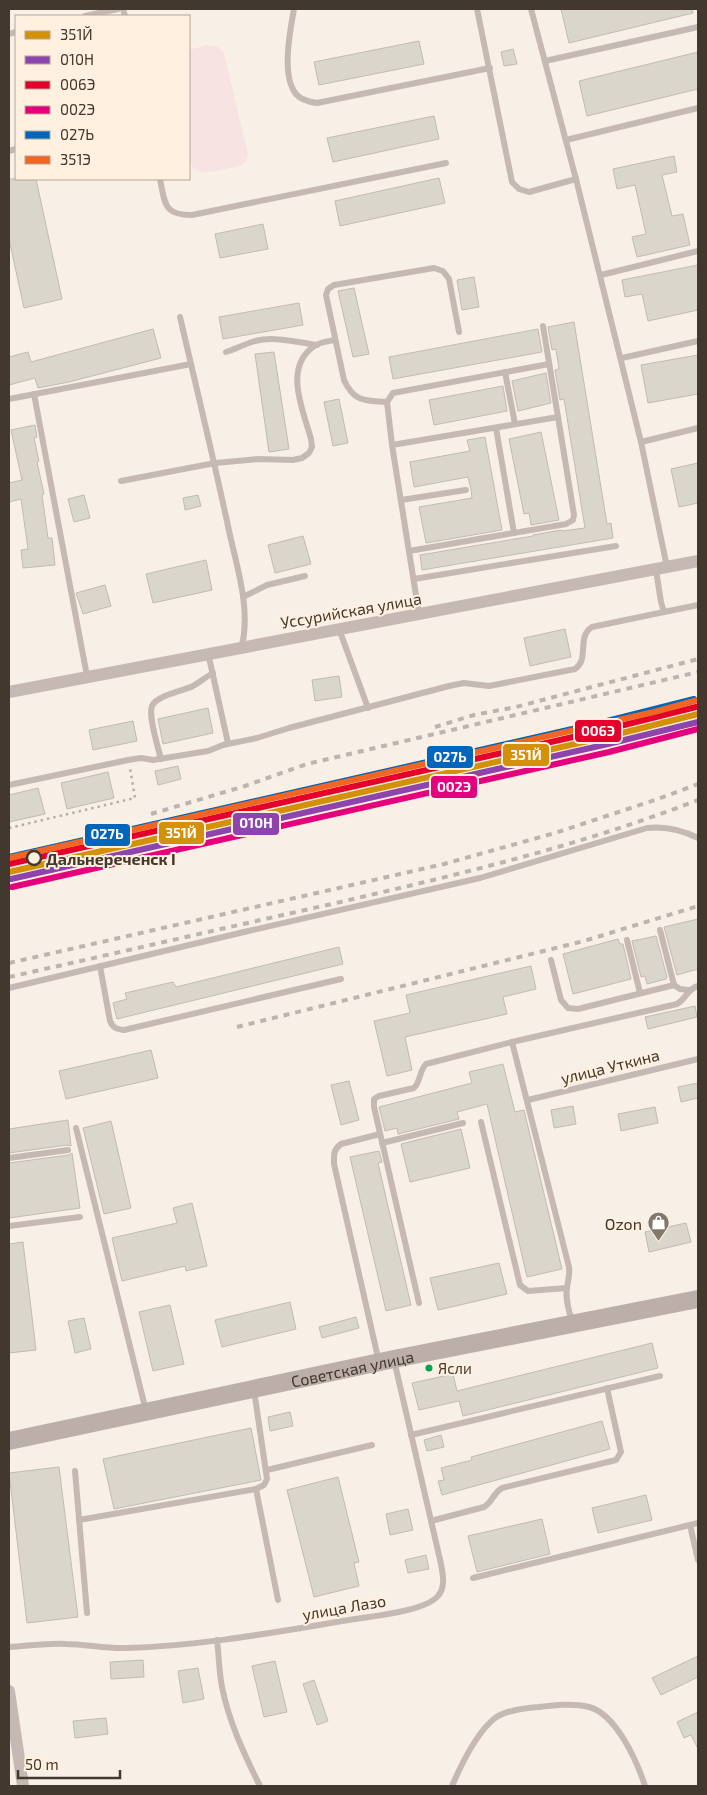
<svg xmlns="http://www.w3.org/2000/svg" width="707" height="1795" viewBox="0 0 707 1795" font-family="'Exo 2',sans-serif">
<rect width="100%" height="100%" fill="#f8efe6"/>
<path fill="#f7e3e2" d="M207 45 218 47 224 53 248 154 246 161 242 165C231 167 198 179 192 166 190 163 190 158 189 154V50Z"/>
<g fill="#dbd6cc" stroke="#c1bcb2">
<path d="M561 9H692L693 13 569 43Z"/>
<path d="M419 41 424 64 319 85 314 62Z"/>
<path d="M513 49 517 64 504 66 501 52Z"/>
<path d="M698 52V89L587 116 579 81Z"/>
<path d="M434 116 439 139 333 162 327 138Z"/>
<path d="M674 156 677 172 662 175 672 216 683 214 690 245 637 257 632 237 646 234 635 185 617 189 613 169Z"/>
<path d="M439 178 445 203 340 226 335 201Z"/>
<path d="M9 179H36L62 299 24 308 9 239Z"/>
<path d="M263 224 268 249 220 258 215 234Z"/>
<path d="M698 265V310L648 321 642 294 625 297 622 280Z"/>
<path d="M474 277 479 307 462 310 457 280Z"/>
<path d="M354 288 369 354 353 357 338 291Z"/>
<path d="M299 303 303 325 223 339 219 317Z"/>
<path d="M574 322 607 524 611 523 613 538 422 570 420 555 533 536V535L561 530 562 531 585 528 564 399 560 400 555 370 559 369 556 349 552 350 548 327Z"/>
<path d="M153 329 161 358 69 382 38 388 35 378 9 385V357L28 352 31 362Z"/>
<path d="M538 329 542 352 393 379 389 357Z"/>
<path d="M274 352 289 449 269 452 255 354Z"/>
<path d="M698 355V394L648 403 641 365Z"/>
<path d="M546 373 551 403 518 411 512 381Z"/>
<path d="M503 386 507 411 434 425 429 400Z"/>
<path d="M339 399 348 443 333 446 324 402Z"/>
<path d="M35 425 37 437 34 438 39 461 37 462 44 494 42 495 48 538H52L55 565 23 568 21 550 28 549 21 499 9 502V483L22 480 11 430Z"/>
<path d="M541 432 559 520 531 525 529 513 524 514 509 439Z"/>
<path d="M485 437 502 530 426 543 419 507 472 498 471 489 468 477 414 487 410 462 470 451 467 440Z"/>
<path d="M698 463V503L679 507 671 469Z"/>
<path d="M84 495 90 518 74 522 68 499Z"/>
<path d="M198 495 201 506 185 510 183 498Z"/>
<path d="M303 536 311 564 275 573 268 545Z"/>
<path d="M206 560 212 590 153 603 146 574Z"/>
<path d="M105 585 111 606 83 614 76 593Z"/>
<path d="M565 629 571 657 530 666 524 638Z"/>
<path d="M339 676 342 697 315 701 312 680Z"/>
<path d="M208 708 213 733 163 744 158 719Z"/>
<path d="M133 721 137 741 93 750 89 730Z"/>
<path d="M178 766 181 779 158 785 155 771Z"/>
<path d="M108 772 114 798 67 809 61 783Z"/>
<path d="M38 788 45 814 9 822V795Z"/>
<path d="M698 919V969L677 975 664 927Z"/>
<path d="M656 936 667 977 666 979 647 984 645 976 641 977 632 941Z"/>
<path d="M618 939 620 944H623L631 979 573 994 563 954Z"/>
<path d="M339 947 343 964 117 1019 113 1003 127 999 125 993 173 982 176 987Z"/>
<path d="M531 966 536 989 503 997 507 1014 405 1037 412 1070 387 1076 374 1021 410 1013 406 995Z"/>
<path d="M695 1006 697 1017 648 1029 645 1017Z"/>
<path d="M151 1050 158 1078 66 1099 59 1071Z"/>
<path d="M503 1064 515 1112 524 1110 562 1269 527 1277 487 1104 457 1112 459 1119 398 1134 397 1128 385 1131 379 1107 472 1083 469 1072Z"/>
<path d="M349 1081 359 1120 341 1125 331 1085Z"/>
<path d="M698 1083V1098L681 1102 678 1087Z"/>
<path d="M573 1106 576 1124 554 1128 551 1110Z"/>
<path d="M655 1107 658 1123 621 1131 618 1114Z"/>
<path d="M68 1120 71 1146 67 1145 9 1153V1129Z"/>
<path d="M111 1121 131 1208 104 1214 83 1128Z"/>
<path d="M461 1129 470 1168 410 1182 401 1144Z"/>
<path d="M379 1151 382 1162 378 1163 411 1305 386 1311 350 1157Z"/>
<path d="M72 1153 80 1208 9 1218V1163L69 1155Z"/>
<path d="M192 1203 207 1266 186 1271 185 1266 122 1281 112 1238 177 1223 173 1208Z"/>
<path d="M686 1223 691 1242 649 1252 645 1232Z"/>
<path d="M23 1242 36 1350 9 1353V1244Z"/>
<path d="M499 1263 507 1294 438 1310 430 1278Z"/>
<path d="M290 1302 296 1329 222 1347 215 1320Z"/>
<path d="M170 1305 184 1364 153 1371 139 1312Z"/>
<path d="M356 1317 359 1328 322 1338 319 1327Z"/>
<path d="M84 1318 91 1349 75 1353 68 1321Z"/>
<path d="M652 1343 658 1368 463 1416 459 1401 419 1410 412 1383 453 1374 457 1391Z"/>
<path d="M290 1412 293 1426 270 1431 268 1417Z"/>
<path d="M602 1421 610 1449 442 1495 438 1481 444 1480 441 1468 472 1460 471 1457Z"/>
<path d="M251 1428 261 1480 114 1509 103 1459Z"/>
<path d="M441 1435 444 1447 427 1451 424 1440Z"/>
<path d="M59 1467 78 1617 27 1623 9 1473Z"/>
<path d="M338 1477 359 1562 354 1563 359 1586 314 1597 287 1490Z"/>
<path d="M646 1495 652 1520 598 1533 592 1508Z"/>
<path d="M408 1509 413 1530 390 1535 386 1514Z"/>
<path d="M542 1519 550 1554 477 1572 468 1536Z"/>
<path d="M426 1555 429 1569 408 1573 405 1560Z"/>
<path d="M698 1656V1677L661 1695 652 1678Z"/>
<path d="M143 1660 144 1677 111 1679 110 1662Z"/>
<path d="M275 1661 287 1712 264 1717 252 1666Z"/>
<path d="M198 1668 204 1699 183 1703 178 1671Z"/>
<path d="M314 1680 328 1721 317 1725 303 1684Z"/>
<path d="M698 1712V1749L691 1735 684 1738 677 1722Z"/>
<path d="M106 1718 108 1734 75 1738 73 1721Z"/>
</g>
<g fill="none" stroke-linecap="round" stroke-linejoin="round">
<path stroke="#b7aea9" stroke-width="2.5" stroke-dasharray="2.5 4" stroke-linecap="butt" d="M9 828 135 798 130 768"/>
<g stroke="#c6b9b4" stroke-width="6">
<path d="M123 9 125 16"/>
<path d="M294 9C290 31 281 76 296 94 301 100 310 102 317 103L490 68"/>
<path d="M477 9 512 182 519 189 529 192 576 179"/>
<path d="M531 9 576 179 641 442 698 428"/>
<path d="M85 16 118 9"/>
<path d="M9 34 16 32"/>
<path d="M545 61 698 27"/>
<path d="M566 140 698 108"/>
<path d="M9 151 16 149"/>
<path d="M160 179C165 203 163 215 192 215L446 163"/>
<path d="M601 275 698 251"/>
<path d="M180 317C196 386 213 456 228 526 236 565 251 606 242 646"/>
<path d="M226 352C235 349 245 344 255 341 274 336 297 342 317 345"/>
<path d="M622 358 698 341"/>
<path d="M505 372 515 424"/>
<path d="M34 394 87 676"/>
<path d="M9 399 191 364"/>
<path d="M387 402C365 401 354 402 344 380L326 295 328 289 334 285 434 268 443 271 449 279 459 332"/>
<path d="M496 428 514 533"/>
<path d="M641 442 667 567"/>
<path d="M392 445 387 402 393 393 549 364"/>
<path d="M121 481 215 463 258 459 293 460 302 458 309 453 312 447 311 439C303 409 282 366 316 345 321 342 329 341 335 340"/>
<path d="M401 500 466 490"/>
<path d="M409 551 566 524 573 520 574 515 558 417"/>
<path d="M414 579 616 546"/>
<path d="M243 597 267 585 305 576"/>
<path d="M664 612 698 605"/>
<path d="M419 614 392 445 558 417 543 326"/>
<path d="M339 629 368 708"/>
<path d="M208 653 228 743"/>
<path d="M161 759C158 747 148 716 152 706 157 695 183 691 193 686 200 682 206 677 213 673"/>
<path d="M9 785 128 760 141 758 153 760 208 751 223 745 257 738 289 728 449 686 464 683 489 686 575 669C590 659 576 637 592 627L664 612 661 602 656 570"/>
<path d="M660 930 674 985 680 989 688 990"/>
<path d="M627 940 640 993"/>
<path d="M551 960 561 1000 568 1008 578 1009 674 985"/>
<path d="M100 966 110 1021C113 1028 116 1029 124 1030L341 979"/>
<path d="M9 988 244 932 480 878 647 828C665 826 682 830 698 838"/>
<path d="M512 1042 677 1004C687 998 687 989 698 986"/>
<path d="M528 1100 698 1059"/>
<path d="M481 1122 520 1285 528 1291 567 1288"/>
<path d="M76 1128 146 1411"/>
<path d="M382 1143 463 1123"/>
<path d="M9 1158 68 1150"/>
<path d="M9 1226 80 1217"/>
<path d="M419 1303 374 1107V1099L379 1096 414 1088C421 1081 419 1071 426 1064L512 1042 569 1267C570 1275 568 1280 567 1288 565 1299 569 1311 572 1322"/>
<path d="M379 1362 334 1164C334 1155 333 1150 341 1144L380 1134"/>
<path d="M254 1390 267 1479 264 1485 256 1489 278 1600"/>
<path d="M411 1435 660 1376"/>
<path d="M267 1470 372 1445"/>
<path d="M75 1471 87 1613"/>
<path d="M79 1520 256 1489"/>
<path d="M431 1521 484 1507C494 1501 491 1495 502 1488L616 1460 621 1452 607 1388"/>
<path d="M690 1525 698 1560"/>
<path d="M473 1578 698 1523"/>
<path d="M217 1640C219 1656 219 1672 222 1687 229 1722 244 1754 260 1786"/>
<path d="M9 1647C28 1646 47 1643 66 1644 86 1644 106 1649 126 1648 201 1646 276 1632 349 1620 371 1616 422 1612 437 1597 446 1588 443 1576 441 1564L394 1360"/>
<path d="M452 1786C461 1765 476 1733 495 1718 506 1710 525 1708 539 1707 555 1705 573 1703 589 1707 616 1714 637 1761 645 1786"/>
</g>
<g stroke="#c6b9b4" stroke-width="12">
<path d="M9 692 698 561"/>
<path d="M9 1691 23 1786"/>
</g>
<path stroke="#bcaea8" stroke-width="18" id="s1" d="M9 1441 394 1359 698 1299"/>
<g stroke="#beb4af" stroke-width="4" stroke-dasharray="6 6" stroke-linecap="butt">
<path d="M435 727 474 715 516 707 698 659"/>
<path d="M151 814 245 786 307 764 698 672"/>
<path d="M9 963 444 864 555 833 658 799 698 784"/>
<path d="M9 977C117 953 224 928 332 904 456 875 580 846 698 800"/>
<path d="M237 1027 584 941 698 906"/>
</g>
<defs>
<path id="rail-1" d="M9 872 606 737 698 714"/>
<path id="rail-2" d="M11 879 608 744 698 722"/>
<path id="rail-3" d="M9 864 604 730 696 707"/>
<path id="rail-4" d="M12 887 609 752 698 729"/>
<path id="rail-5" d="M9 857 603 722 694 699"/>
<path id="rail-6" d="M9 858 654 712 698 700"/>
</defs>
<use href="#rail-1" stroke="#fff0df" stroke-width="10"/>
<use href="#rail-2" stroke="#fff0df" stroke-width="10"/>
<use href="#rail-3" stroke="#fff0df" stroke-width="10"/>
<use href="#rail-4" stroke="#fff0df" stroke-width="10"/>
<use href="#rail-5" stroke="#fff0df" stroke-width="10"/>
<use href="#rail-6" stroke="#fff0df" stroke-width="10"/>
<use href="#rail-1" stroke="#d39009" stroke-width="6"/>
<use href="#rail-2" stroke="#8e44ad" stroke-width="6"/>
<use href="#rail-3" stroke="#e4002b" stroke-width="6"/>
<use href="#rail-4" stroke="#e5007d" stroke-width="6"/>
<use href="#rail-5" stroke="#0065bd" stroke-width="6"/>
<use href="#rail-6" stroke="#f26522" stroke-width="6"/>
</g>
<defs>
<symbol id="shop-pin" viewBox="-11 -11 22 30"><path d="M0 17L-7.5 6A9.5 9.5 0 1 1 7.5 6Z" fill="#82786e" stroke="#fff0df"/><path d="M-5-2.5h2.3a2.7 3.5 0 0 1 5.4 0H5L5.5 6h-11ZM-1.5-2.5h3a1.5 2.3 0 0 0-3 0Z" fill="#fff"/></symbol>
</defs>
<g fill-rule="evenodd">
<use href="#shop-pin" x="646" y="1210" width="25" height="34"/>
</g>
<circle fill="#fff0df" stroke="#42382d" stroke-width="2.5" cx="34" cy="858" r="7"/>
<circle fill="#00a651" stroke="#fff0df" stroke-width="2" cx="429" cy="1368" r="4.5"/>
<g text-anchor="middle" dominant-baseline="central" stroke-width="4" stroke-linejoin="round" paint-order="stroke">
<g font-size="15" fill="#42382d" stroke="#fff0df" text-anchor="start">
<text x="438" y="1368">Ясли</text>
</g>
<g font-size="16" fill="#42382d" stroke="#fff0df">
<text transform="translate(351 610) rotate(-10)">Уссурийская улица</text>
<text transform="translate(610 1066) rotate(-14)">улица Уткина</text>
<text stroke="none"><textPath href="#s1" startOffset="351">Советская улица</textPath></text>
<text transform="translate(344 1607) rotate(-10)">улица Лазо</text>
</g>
<g font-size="16" font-weight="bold" fill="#42382d" stroke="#fff0df" text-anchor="start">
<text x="46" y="858">Дальнереченск I</text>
</g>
<g font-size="16" fill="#42382d" stroke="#fff0df" text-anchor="end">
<text x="642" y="1223">Ozon</text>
</g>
</g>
<g stroke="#fff0df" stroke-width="2">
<rect x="574" y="719" width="48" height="24" rx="5" fill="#e4002b"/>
<rect x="502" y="743" width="48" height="24" rx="5" fill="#d39009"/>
<rect x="426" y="745" width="48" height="24" rx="5" fill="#0065bd"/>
<rect x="430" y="775" width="48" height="24" rx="5" fill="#e5007d"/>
<rect x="232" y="812" width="48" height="24" rx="5" fill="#8e44ad"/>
<rect x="158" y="821" width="47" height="24" rx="5" fill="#d39009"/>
<rect x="84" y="823" width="47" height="24" rx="5" fill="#0065bd"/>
</g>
<g font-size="14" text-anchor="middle" font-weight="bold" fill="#fff">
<text x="598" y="736">006Э</text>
<text x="526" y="760">351Й</text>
<text x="450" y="762">027Ь</text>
<text x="454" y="792">002Э</text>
<text x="256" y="828">010Н</text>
<text x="181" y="838">351Й</text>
<text x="107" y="839">027Ь</text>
</g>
<rect width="707" height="1795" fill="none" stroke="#42382d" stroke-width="20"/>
<rect x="15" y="15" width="175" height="165" fill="#fff0df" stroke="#b3a698"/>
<rect x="25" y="31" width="25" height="8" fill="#d39009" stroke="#b3a698"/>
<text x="60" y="40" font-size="15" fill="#42382d">351Й</text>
<rect x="25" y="56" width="25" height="8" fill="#8e44ad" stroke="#b3a698"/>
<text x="60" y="65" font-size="15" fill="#42382d">010Н</text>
<rect x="25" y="81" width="25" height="8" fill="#e4002b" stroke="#b3a698"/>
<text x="60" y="90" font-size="15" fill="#42382d">006Э</text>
<rect x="25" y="106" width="25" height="8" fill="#e5007d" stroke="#b3a698"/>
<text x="60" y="115" font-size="15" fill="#42382d">002Э</text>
<rect x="25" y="131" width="25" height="8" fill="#0065bd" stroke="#b3a698"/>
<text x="60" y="140" font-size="15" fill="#42382d">027Ь</text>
<rect x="25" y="156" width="25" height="8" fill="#f26522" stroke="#b3a698"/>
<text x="60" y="165" font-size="15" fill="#42382d">351Э</text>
<path d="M18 1770v8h102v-8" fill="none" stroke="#42382d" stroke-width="2.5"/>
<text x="25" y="1770" font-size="15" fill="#42382d" stroke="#fff0df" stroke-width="4" paint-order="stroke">50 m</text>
</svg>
